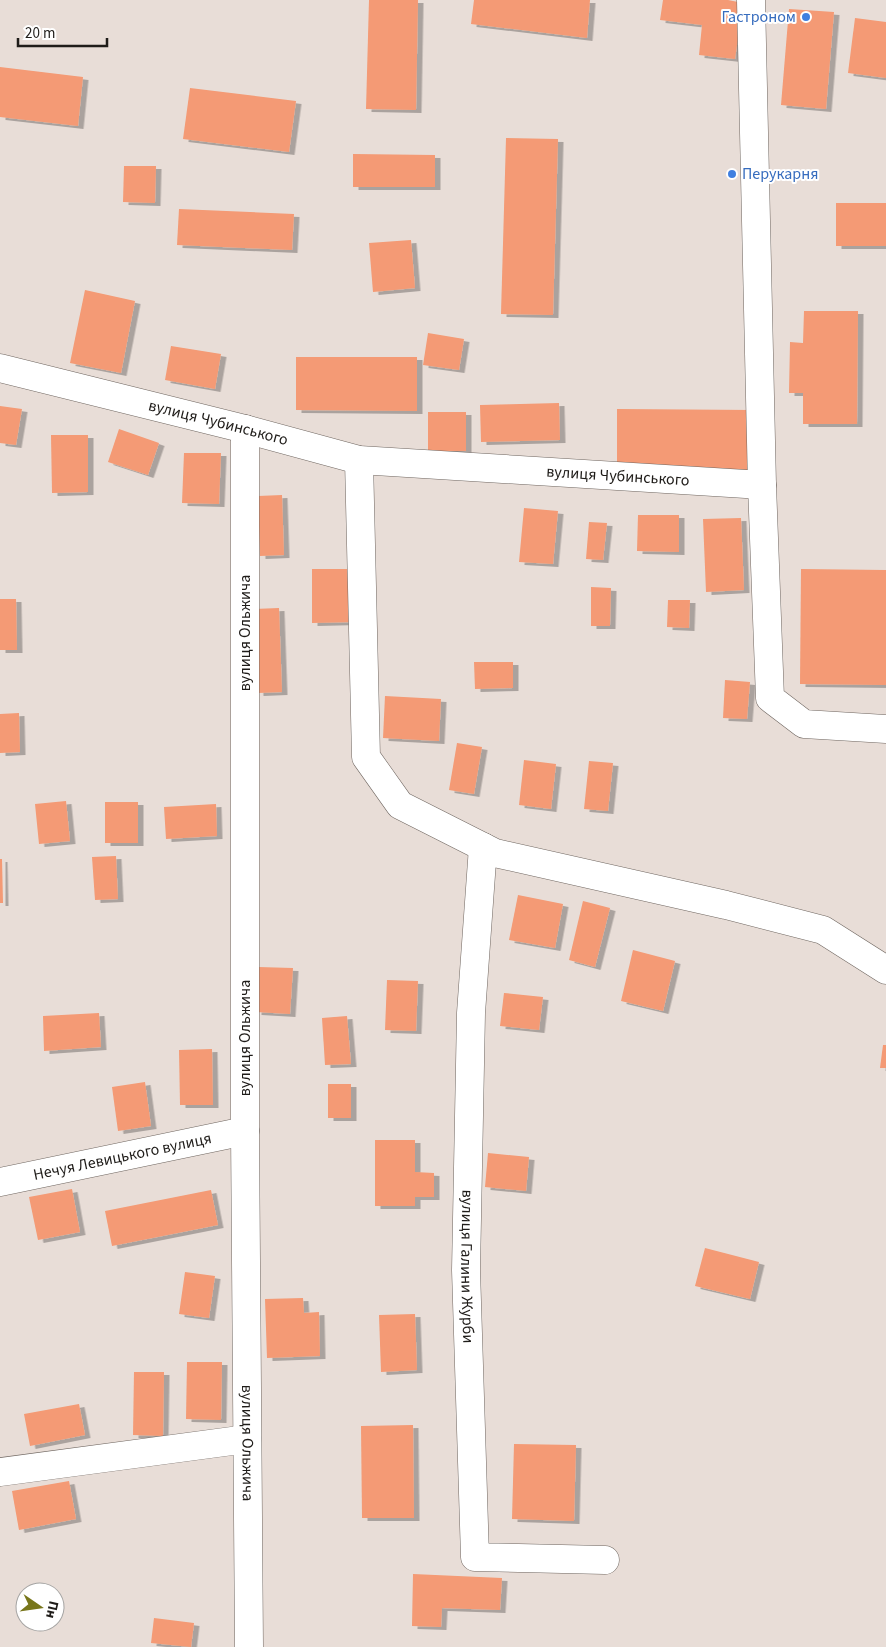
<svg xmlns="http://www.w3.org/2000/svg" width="886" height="1647" viewBox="0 0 886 1647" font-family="'Source Sans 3',sans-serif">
<defs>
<filter id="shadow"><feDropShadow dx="5.5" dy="3" stdDeviation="0" flood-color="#0004"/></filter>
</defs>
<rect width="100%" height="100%" fill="#e8ddd7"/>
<g fill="#f49a74" filter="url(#shadow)">
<path d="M369 0H418L416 110 366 109Z"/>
<path d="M474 0H590L587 38 471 24Z"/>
<path d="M663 0H728L743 3 735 59 699 55 702 25 660 20Z"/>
<path d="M789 9 834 12 826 109 781 105Z"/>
<path d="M855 18 886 22V78L848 73Z"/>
<path d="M0 67 83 77 78 126 0 117Z"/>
<path d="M190 88 296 101 289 152 183 139Z"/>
<path d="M506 138 558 139 553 315 501 314Z"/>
<path d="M353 154 435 155V187H353Z"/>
<path d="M124 166H156L155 203 123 202Z"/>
<rect x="836" y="203" width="50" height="43"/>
<path d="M179 209 294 214 292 250 177 245Z"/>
<path d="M411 240 415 288 373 292 369 243Z"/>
<path d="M85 290 135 301 121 373 70 363Z"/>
<path d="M804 311H858L857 424H803V393H789L790 342 803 343Z"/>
<path d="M428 333 464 339 459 370 423 365Z"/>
<path d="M171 346 221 354 215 389 165 380Z"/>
<path d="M296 357H417V411L296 410Z"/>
<path d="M559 403 560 440 481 442 480 405Z"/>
<path d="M0 406 22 409 16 445 0 443Z"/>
<path d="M617 409 754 410 753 471 617 469Z"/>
<rect x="428" y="412" width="38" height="39"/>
<path d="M119 429 159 443 148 475 108 462Z"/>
<path d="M51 435H88V492L52 493Z"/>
<path d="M184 453H221L219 504 182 503Z"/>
<path d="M282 495 284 555 260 556 258 496Z"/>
<path d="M524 508 558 511 553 564 519 562Z"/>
<path d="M638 515H679V552L637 551Z"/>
<path d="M741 518 744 590 706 592 703 519Z"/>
<path d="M589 522 607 523 603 560 586 559Z"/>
<path d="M312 569H353L354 622 312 623Z"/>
<path d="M801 569 886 570V685L800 684Z"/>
<path d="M591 587 611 588 610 626H591Z"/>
<path d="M0 599H16L17 650H0Z"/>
<path d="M668 600H690L689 628 667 627Z"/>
<path d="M279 608 282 692 258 693 254 609Z"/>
<path d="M474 662H513V688L475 689Z"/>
<path d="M725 680 750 682 747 719 723 718Z"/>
<path d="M385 696 441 699 439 741 383 738Z"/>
<path d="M19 713 20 752 0 753V714Z"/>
<path d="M457 743 482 747 474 794 449 790Z"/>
<path d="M524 760 556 764 551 809 519 805Z"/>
<path d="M589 761 613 763 608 811 584 809Z"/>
<path d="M66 801 70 841 39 844 35 804Z"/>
<rect x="105" y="802" width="33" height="41"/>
<path d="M216 804 217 836 166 839 164 807Z"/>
<path d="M116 856 118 899 95 900 92 857Z"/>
<path d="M0 859H2L3 903H0Z"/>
<path d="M518 895 563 904 555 948 509 940Z"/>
<path d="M583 901 610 908 595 967 569 960Z"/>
<path d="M633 950 675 961 663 1011 621 1001Z"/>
<path d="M258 967 293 968 290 1014 256 1012Z"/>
<path d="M387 980 418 981 416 1031 385 1030Z"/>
<path d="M504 993 543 997 539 1030 500 1026Z"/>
<path d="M99 1013 101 1047 44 1051 43 1016Z"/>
<path d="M347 1016 351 1064 325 1065 322 1018Z"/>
<path d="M883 1045H886V1068H880Z"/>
<path d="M212 1049 213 1105H180L179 1050Z"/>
<path d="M145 1082 151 1126 118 1131 112 1087Z"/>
<rect x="328" y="1084" width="23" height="34"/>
<path d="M375 1140H415V1172L434 1173V1197H415V1206H375Z"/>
<path d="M488 1153 529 1157 526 1191 485 1187Z"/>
<path d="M72 1189 80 1232 38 1240 29 1197Z"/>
<path d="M211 1190 218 1225 112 1246 105 1211Z"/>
<path d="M705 1248 759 1262 750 1299 695 1286Z"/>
<path d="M185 1272 215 1276 209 1318 179 1314Z"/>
<path d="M303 1298 304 1313 319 1312 320 1356 267 1358 265 1299Z"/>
<path d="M415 1314 417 1370 381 1372 379 1315Z"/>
<path d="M187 1362H222L221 1420 186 1419Z"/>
<path d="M134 1372H164L163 1436 133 1435Z"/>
<path d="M79 1404 85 1435 30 1446 24 1414Z"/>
<path d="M413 1425 414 1518H362L361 1426Z"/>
<path d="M514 1444 576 1445 574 1521 512 1519Z"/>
<path d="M69 1481 76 1519 19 1530 12 1491Z"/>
<path d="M413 1574 502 1578 500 1610 442 1608 441 1627 412 1626Z"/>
<path d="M154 1618 194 1623 191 1647 151 1643Z"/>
</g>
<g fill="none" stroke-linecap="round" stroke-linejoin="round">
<defs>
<g id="minor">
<path id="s1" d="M0 368 245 429 359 460 762 485 751 0"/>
<path id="s2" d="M245 429V1131L249 1647"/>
<path d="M359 460 366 757 400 805 495 853 726 905 823 930 886 970"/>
<path d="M762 485 770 698 804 724 886 729"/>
<path id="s3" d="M483 847 471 1013 466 1270 475 1557 605 1560"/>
<path id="s4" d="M0 1182 245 1131"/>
<path d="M0 1472 247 1439"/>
</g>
</defs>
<use href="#minor" stroke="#6f6660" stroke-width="29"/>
<use href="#minor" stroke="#fff" stroke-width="28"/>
</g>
<g fill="#3f7fe0" stroke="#fff" stroke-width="2">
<circle cx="806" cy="17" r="5"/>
<circle cx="732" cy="174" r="5"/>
</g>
<g text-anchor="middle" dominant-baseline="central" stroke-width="4" stroke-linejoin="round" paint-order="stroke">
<g font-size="16" fill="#366cbe" stroke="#fff" text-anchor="end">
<text x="796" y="17">Гастроном</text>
<text x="742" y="174" text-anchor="start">Перукарня</text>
</g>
<g font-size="16" fill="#1f1c19" stroke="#fff">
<text stroke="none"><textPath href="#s1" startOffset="225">вулиця Чубинського</textPath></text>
<text stroke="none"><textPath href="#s1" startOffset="630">вулиця Чубинського</textPath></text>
<text transform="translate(245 633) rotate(-90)">вулиця Ольжича</text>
<text transform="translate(245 1038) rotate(-90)">вулиця Ольжича</text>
<text stroke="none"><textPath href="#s4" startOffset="125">Нечуя Левицького вулиця</textPath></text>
<text stroke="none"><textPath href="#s3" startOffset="420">вулиця Галини Журби</textPath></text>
<text stroke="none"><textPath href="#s2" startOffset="1014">вулиця Ольжича</textPath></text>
</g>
</g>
<g transform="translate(40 1607) rotate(103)"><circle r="24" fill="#ffffff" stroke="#a5a4a3"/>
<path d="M0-4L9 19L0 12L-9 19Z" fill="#78761b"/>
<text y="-8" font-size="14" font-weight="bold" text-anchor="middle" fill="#1f1c19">Пн</text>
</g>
<path d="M18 38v8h89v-8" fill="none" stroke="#1f1c19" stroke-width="2.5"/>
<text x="25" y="38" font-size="15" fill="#1f1c19" stroke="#ffffff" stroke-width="4" paint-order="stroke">20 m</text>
</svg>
